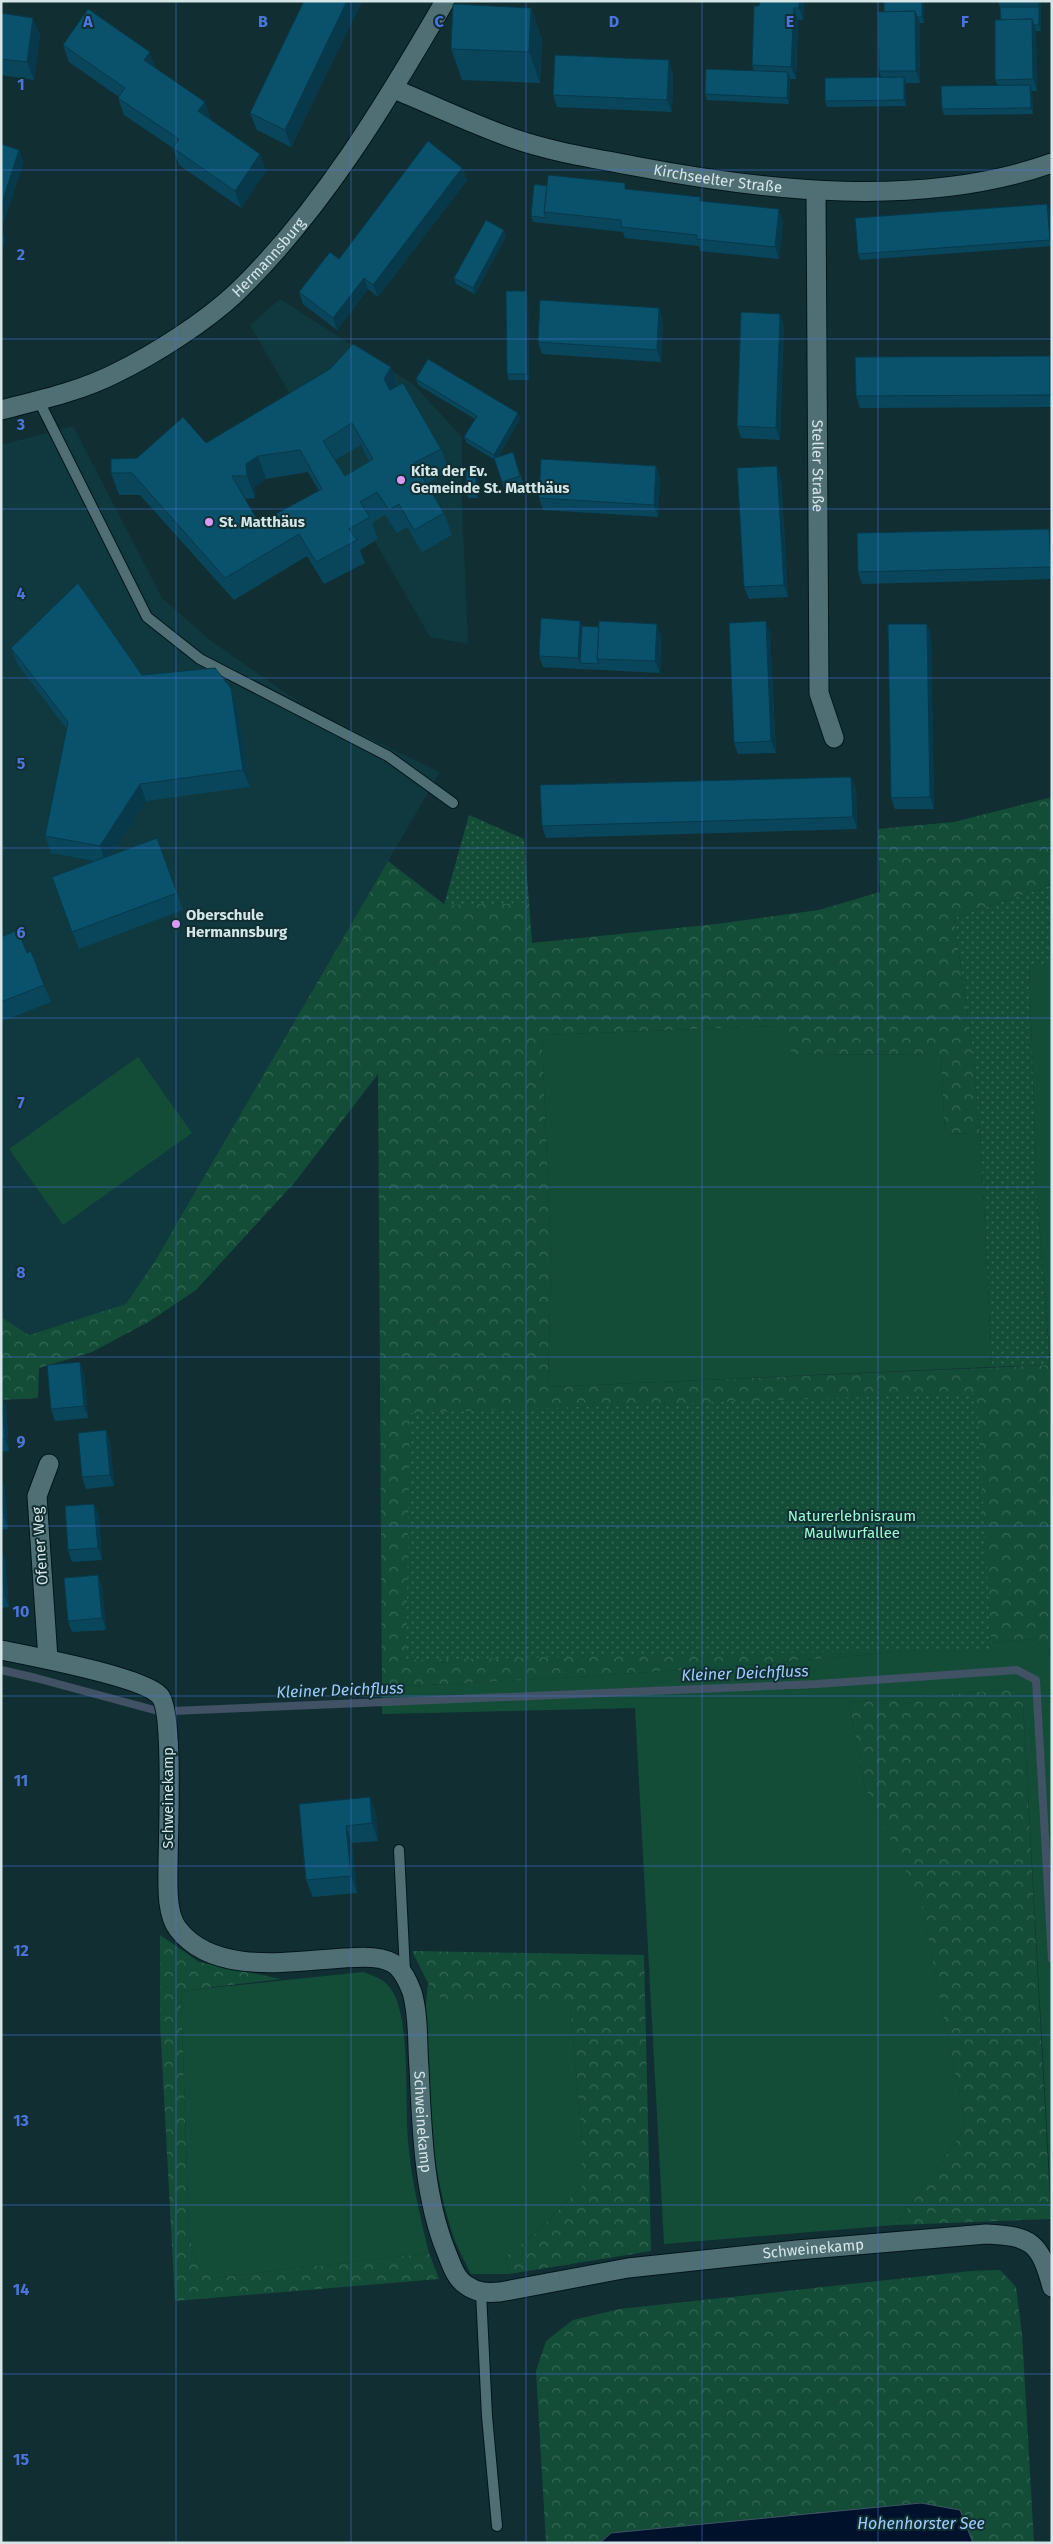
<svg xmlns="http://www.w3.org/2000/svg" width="1053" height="2544" viewBox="0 0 1053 2544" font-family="'Fira Sans',sans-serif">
<defs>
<pattern id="forest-crowns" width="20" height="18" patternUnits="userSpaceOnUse" patternTransform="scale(1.25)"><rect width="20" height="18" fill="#134d38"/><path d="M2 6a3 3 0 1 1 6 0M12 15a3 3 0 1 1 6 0" fill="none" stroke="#346755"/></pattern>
<pattern id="park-dots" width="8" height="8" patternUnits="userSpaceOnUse" patternTransform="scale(1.25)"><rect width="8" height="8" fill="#134d38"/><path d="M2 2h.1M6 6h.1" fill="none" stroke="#346755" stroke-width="1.8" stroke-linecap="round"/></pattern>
</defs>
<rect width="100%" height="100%" fill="#112f33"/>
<g fill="#0f393e">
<path d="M280 299 414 385 462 437V503L468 644 430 637 250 325Z"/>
<path d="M73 426 162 598 210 640 310 710 440 772 155 1261 126 1305 28 1335 1 1317V445Z"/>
</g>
<g fill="#134d38">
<path d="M1029 964H1052V1388L1037 1195Z"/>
<path d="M778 1026 794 1055 941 1054 945 1134 972 1133 981 1146 992 1367 548 1387 551 1263 542 1035Z"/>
<path d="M138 1057 192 1133 63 1225 9 1149Z"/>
<path d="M1031 1639 1052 1653V2219L1023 1705 1015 1689 849 1702 865 1788 921 1901 966 2128 896 2225 664 2244 635 1708 382 1714V1687C599 1678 815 1661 1031 1639Z"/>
<path d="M363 1972C379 1978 387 1980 395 1996 410 2030 405 2102 408 2140 411 2179 420 2216 429 2253L213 2278 198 2265 189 2236 181 1991Z"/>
<path d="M428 1983 445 2003H570L582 2139V2186L537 2232 506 2256 509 2274H471C464 2259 455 2244 451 2229 430 2159 419 2055 428 1983Z"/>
</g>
<g fill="url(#forest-crowns)">
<path d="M1052 797V885L954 918 971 1037 981 1146 971 1133 945 1134 941 1054 793 1055 778 1026 542 1035 551 1263 548 1387 1050 1365 1052 1653 1031 1639C815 1661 599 1678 382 1687L378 1074 295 1182 196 1290 150 1321 92 1352 39 1368 38 1398 1 1400V1317L29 1335 126 1304 155 1261 388 861 444 904 529 903 532 943 716 924 819 910 880 892 878 829 954 822Z"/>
<path d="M1015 1689 1023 1705 1051 2219 896 2225 966 2128 921 1902 865 1788 849 1702Z"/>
<path d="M160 1935 199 1962 281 1979 181 1991 189 2236 198 2265 213 2278 429 2253 439 2279 175 2301 160 2023Z"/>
<path d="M412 1951 644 1955 651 2251 509 2274 506 2256 537 2232 582 2186V2139L570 2003H445L428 1983Z"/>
<path d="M1000 2270 1016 2287 1022 2334 1034 2543H973L960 2510 612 2533 600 2543H546L536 2371 546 2341 573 2320 620 2309 971 2271Z"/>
</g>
<g fill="url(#park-dots)">
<path d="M469 815 524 839 529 903 444 905Z"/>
<path d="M1052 885V964H1029L1037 1195 1050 1365 992 1367 981 1146 971 1037 954 918Z"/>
<path d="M976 1393 992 1649 406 1660 410 1413Z"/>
</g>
<path fill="#00122b" stroke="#405264" d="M921 2503 960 2510 973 2543H600L611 2533Z"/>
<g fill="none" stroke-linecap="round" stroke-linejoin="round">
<g stroke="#405264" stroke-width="8">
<path d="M1 1670 36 1678 158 1711"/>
<path d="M172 1711 817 1684 1017 1670 1036 1680 1052 1959"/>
</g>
<defs>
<g id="lane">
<path d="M39 401 147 617 200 659 388 756 453 803"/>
<path d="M399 1850 405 1972"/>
<path d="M481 2293 487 2416 497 2526"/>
</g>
<g id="street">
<path id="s1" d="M394 89C433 105 472 124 512 138 552 152 593 158 634 166 765 191 923 209 1052 163"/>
<path id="s2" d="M816 192 819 693 834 738"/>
<path id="s3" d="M1 410C40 400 81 391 116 373 155 354 205 322 236 293 321 211 386 103 445 1"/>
<path id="s4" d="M1 1650C30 1656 144 1677 160 1696 174 1712 168 1838 168 1866 168 1884 166 1914 178 1929 214 1976 292 1961 344 1958 360 1957 384 1955 397 1966 404 1973 409 1984 412 1992 419 2016 417 2044 419 2068 422 2128 423 2194 446 2251 451 2263 455 2278 466 2285 477 2293 487 2293 500 2292L628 2268 797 2250 986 2234C1031 2236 1040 2242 1052 2287"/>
<path d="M48 1659 37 1496 49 1464"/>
</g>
</defs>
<use href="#lane" stroke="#00161a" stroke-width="12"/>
<use href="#street" stroke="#00161a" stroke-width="21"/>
<use href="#lane" stroke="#506f74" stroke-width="10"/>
<use href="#street" stroke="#506f74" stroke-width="19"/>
</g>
<g fill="#09465c" fill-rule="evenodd">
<path d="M304 1H362L291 147 257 130 250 113Z"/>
<path d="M804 1 803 20H798L796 79H790L789 104 707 100 705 94 754 71 752 65 759 6Z"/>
<path d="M924 1V23H920V83H906V106L827 107 825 101 881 77 879 71 884 12Z"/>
<path d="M998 1H1041V31H1036L1037 91H1032L1033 114 944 115 942 109 998 85 995 80 1001 20 1000 7Z"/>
<path d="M531 8 542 39 540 83 462 80 451 49Z"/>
<path d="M1 13 40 35 34 80 1 75Z"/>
<path d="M63 45 155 68 211 119 210 120 260 154 266 171 241 208 179 165 173 148 124 115 118 98 119 97 69 62Z"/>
<path d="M673 72 672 112 557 107 553 95Z"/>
<path d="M462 168 467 180 378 297 368 289 337 330 303 304 299 292 339 259Z"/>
<path d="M547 186 627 189 702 201 783 221 779 259 700 251 699 246 625 238 623 232 533 222 531 216Z"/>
<path d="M1050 210 1052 246 860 260 858 254Z"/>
<path d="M506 236 475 294 456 284 454 278Z"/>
<path d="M528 297 529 380H509L507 374Z"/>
<path d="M663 319 661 362 542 354 538 342Z"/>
<path d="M784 326 780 440 741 438 737 426Z"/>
<path d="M1052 362V407L860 408 856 396Z"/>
<path d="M391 367 398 385 441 449 449 471 426 484 444 513 452 535 422 552 407 527 397 533 385 515 372 523 378 539 360 550 365 563 324 584 307 556 234 600 140 495H119L111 473 137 458 206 443ZM361 445 369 461 345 476 335 460ZM308 472 319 491 259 523 245 499 255 498 254 487 266 479Z"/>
<path d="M416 379 520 419 498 457 513 452 523 482 504 488 495 460 467 443 464 437 475 419 418 385Z"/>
<path d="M656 466 660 478 658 517 543 510 539 498Z"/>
<path d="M478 476V498H468L466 492Z"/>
<path d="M781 478 788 597 749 599 744 587Z"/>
<path d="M1052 535V579L862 584 858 572Z"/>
<path d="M580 621 582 626 661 636 660 673 543 667 539 656Z"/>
<path d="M927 624 931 636 934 809H895L891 798Z"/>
<path d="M770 633 776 753 738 754 734 743Z"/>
<path d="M11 648 142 675 231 688 237 705 250 787 146 801 111 855 157 838 183 910 79 949 52 877 95 861 51 853 45 836 67 729 18 665Z"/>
<path d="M851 777 856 789 857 829 546 838 542 826Z"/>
<path d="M1 937 27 953 44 985 51 1002 3 1021 1 1017Z"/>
<path d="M84 1373 88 1418 55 1421 51 1409Z"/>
<path d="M1 1395 6 1407 9 1451 1 1452Z"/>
<path d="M106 1430 110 1442 114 1486 86 1489 82 1477Z"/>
<path d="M1 1477 4 1485 8 1529 1 1530Z"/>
<path d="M94 1504 99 1516 102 1560 72 1562 68 1550Z"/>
<path d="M1 1549 5 1560 9 1607 1 1608Z"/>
<path d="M98 1575 102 1587 106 1630 72 1632 68 1621Z"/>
<path d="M370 1797 376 1815 378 1841 352 1843 357 1893 313 1897 306 1880 299 1804Z"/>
</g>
<g fill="#07394b">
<path d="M347 1H362L291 147 285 130Z"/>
<path d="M799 1H804L803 20 799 8Z"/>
<path d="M922 1H924V23L922 17Z"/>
<path d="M1037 1H1041V31L1039 25V7Z"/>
<path d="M531 8 542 39 540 83 529 52Z"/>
<path d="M794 8 798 20 796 79 791 67Z"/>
<path d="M915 11 920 23V83L916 71Z"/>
<path d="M33 18 40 35 34 80 27 62Z"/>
<path d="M1032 19 1036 31 1037 91 1033 79Z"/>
<path d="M150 52 156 69 144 60Z"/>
<path d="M669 60 673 72 672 112 667 100Z"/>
<path d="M788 72 790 78 789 104 787 98Z"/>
<path d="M904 77 906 83V106L904 100Z"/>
<path d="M1030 85 1032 91 1033 114 1031 108Z"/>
<path d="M205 102 211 119 204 129 198 111Z"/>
<path d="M19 150 24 162 2 229 6 240 1 254V206Z"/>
<path d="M260 154 266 171 241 208 235 191Z"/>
<path d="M462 168 467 180 378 297 373 285Z"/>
<path d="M1047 204 1050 210 1052 245 1050 240Z"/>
<path d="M779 209 783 221 779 259 775 247Z"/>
<path d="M504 230 506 236 475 294 473 288Z"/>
<path d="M364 278 368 289 337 330 333 318Z"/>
<path d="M526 291 528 297 529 380 527 374Z"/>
<path d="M659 308 663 319 661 362 657 350Z"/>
<path d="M780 314 784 326 780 440 776 428Z"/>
<path d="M1050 356 1052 362V401L1050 395Z"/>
<path d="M391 367 399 390 392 401 384 379Z"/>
<path d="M518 413 520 419 496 460 494 455Z"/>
<path d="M258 456 266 479 254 487 255 498 247 476 246 464Z"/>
<path d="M656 466 660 478 658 517 654 505Z"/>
<path d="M777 466 781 478 788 597 784 585Z"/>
<path d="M476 470 478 476V498L476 492Z"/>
<path d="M1049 529 1052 535V570L1051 567Z"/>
<path d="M580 621 584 632 580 663 578 658Z"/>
<path d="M766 621 770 633 776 753 771 741Z"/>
<path d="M657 624 661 636 660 673 655 661Z"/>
<path d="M927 624 931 636 934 809 930 797Z"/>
<path d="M231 688 237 705 250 787 243 770Z"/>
<path d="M851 777 856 789 857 829 853 817Z"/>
<path d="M140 784 146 801 106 863 100 846Z"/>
<path d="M80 1362 84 1373 88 1418 84 1406Z"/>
<path d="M2 1395 6 1407 9 1451 5 1439Z"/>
<path d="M106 1430 110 1442 114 1486 110 1475Z"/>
<path d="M1 1477 4 1485 8 1529 4 1517 1 1489Z"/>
<path d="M94 1504 99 1516 102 1560 98 1548Z"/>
<path d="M1 1549 5 1560 9 1607 4 1595Z"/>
<path d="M98 1575 102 1587 106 1630 102 1618Z"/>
<path d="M370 1797 376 1815 378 1841 372 1823Z"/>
<path d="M346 1826 352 1843 357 1893 351 1876Z"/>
</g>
<g fill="#0a516b" stroke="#07394b" fill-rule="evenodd">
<path d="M304 1H347L285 130 250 113Z"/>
<path d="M760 1H799V8H794L791 67 752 65 754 6H759Z"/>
<path d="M884 1H922V17H917L915 11 884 12Z"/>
<path d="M453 4 531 8 529 52 451 49Z"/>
<path d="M1000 7H1039V25H1034L1032 19 1001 20Z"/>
<path d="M88 9 150 52 144 60 205 102 198 111 260 154 235 191 173 148 179 139 118 98 125 88 63 45Z"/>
<path d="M915 11 916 71H879L878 12Z"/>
<path d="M1 13 33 18 27 62 1 59Z"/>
<path d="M1032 19 1033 79 995 80V20Z"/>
<path d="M555 55 669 60 667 100 553 95Z"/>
<path d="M706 69 788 72 787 98 705 94Z"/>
<path d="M904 77V100L825 101V78Z"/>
<path d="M1030 85 1031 108 942 109 941 86Z"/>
<path d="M428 141 462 168 373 285 364 278 333 318 299 292 330 252 339 259Z"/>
<path d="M1 144 19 150 1 206Z"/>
<path d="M548 175 625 183V189L701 197 700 201 779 209 775 247 696 239 697 235 621 227V220L544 212Z"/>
<path d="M534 184 547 186 544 212 546 218 531 216Z"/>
<path d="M1047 204 1050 240 858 254 855 218Z"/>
<path d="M486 220 504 230 473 288 454 278Z"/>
<path d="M506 291H526L527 374H507Z"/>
<path d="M540 300 659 308 657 350 538 342Z"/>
<path d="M741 312 780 314 776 428 737 426Z"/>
<path d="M353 344 391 367 384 379 390 390 403 383 441 449 414 463 444 513 414 530 399 504 389 510 377 492 360 502 370 517 349 529 357 540 316 562 299 534 225 578 132 473H111V459L137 458 183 417 206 443 330 369ZM352 423 373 459 345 476 323 441ZM300 450 322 489 259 523 232 476H247L246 464 258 456Z"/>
<path d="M1050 356V395L856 396 855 357Z"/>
<path d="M428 359 518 413 494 455 464 437 477 416 416 379Z"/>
<path d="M513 452 520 476 502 482 494 458Z"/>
<path d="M541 459 656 466 654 505 539 498Z"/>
<path d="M777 466 784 585 744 587 737 468Z"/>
<rect x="466" y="470" width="10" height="22"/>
<path d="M1049 529 1051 567 858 572 857 533Z"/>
<path d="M78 583 142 675 215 668 231 688 243 770 140 784 100 846 45 836 68 722 11 648Z"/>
<path d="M541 618 580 621 578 658 539 656Z"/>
<path d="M599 621 657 624 655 661 597 659Z"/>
<path d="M766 621 771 741 734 743 729 623Z"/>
<path d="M888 624H927L930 797 891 798Z"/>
<path d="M582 626 599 627 597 659 599 664 580 663Z"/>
<path d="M851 777 853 817 542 826 540 785Z"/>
<path d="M157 838 177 893 72 932 52 877Z"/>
<path d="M18 930 27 953 31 951 44 985 1 1002V937Z"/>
<path d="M80 1362 84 1406 51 1409 47 1365Z"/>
<path d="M1 1395 5 1439H1Z"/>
<path d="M106 1430 110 1475 82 1477 78 1433Z"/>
<path d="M1 1489 4 1517 1 1518Z"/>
<path d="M94 1504 98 1548 68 1550 65 1506Z"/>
<path d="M1 1549 4 1595 1 1596Z"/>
<path d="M98 1575 102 1618 68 1621 64 1578Z"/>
<path d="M370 1797 372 1823 346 1826 351 1876 306 1880 299 1804Z"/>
</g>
<path fill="none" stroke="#4b74dc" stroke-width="1" stroke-opacity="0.55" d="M176 1V2543M351 1V2543M526 1V2543M702 1V2543M878 1V2543M1 170H1052M1 339H1052M1 509H1052M1 678H1052M1 848H1052M1 1018H1052M1 1187H1052M1 1357H1052M1 1526H1052M1 1696H1052M1 1866H1052M1 2035H1052M1 2205H1052M1 2374H1052"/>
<g fill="#d99af7" stroke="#112f33" stroke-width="2">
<circle cx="401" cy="480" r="5"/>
<circle cx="209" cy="522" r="5"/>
<circle cx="176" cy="924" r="5"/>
</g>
<g text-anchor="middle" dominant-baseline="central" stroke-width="4" stroke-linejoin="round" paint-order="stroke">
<g font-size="15" fill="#d5e6e8" stroke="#112f33">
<text stroke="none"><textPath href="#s1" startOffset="338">Kirchseelter Straße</textPath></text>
<text stroke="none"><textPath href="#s3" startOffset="314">Hermannsburg</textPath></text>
<text stroke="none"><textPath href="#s2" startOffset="274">Steller Straße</textPath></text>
<text transform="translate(40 1546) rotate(-94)">Ofener Weg</text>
<text transform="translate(168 1798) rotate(-90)">Schweinekamp</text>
<text stroke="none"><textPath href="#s4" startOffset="794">Schweinekamp</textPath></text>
<text stroke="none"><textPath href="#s4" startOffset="1318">Schweinekamp</textPath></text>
</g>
<g font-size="15" font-weight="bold" fill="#d5e6e8" stroke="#112f33" text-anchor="start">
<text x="411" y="471">Kita der Ev.<tspan x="411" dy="17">Gemeinde St. Matthäus</tspan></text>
<text x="219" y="522">St. Matthäus</text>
<text x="186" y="915">Oberschule<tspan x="186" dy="17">Hermannsburg</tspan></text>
</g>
<g font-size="15" fill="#9efbd2" stroke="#112f33">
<text x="852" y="1516">Naturerlebnisraum<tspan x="852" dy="17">Maulwurfallee</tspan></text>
</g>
<g font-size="16" font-style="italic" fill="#9dccfd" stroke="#112f33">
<text transform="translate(745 1673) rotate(-2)">Kleiner Deichfluss</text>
<text transform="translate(340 1690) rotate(-2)">Kleiner Deichfluss</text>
<text x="921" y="2523">Hohenhorster See</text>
</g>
</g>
<g font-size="16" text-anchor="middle" font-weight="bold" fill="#4b74dc" stroke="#112f33" stroke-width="4" stroke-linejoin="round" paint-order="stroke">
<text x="88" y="27">A</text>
<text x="263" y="27">B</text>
<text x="439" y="27">C</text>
<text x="614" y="27">D</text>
<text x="790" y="27">E</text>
<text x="965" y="27">F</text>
<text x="21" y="90">1</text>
<text x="21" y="260">2</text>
<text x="21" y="430">3</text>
<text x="21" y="599">4</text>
<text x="21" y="769">5</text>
<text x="21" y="938">6</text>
<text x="21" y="1108">7</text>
<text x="21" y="1278">8</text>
<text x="21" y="1447">9</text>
<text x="21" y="1617">10</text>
<text x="21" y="1786">11</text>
<text x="21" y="1956">12</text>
<text x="21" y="2126">13</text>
<text x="21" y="2295">14</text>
<text x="21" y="2465">15</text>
</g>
<rect width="1053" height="2544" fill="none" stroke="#d5e6e8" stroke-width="5"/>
</svg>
